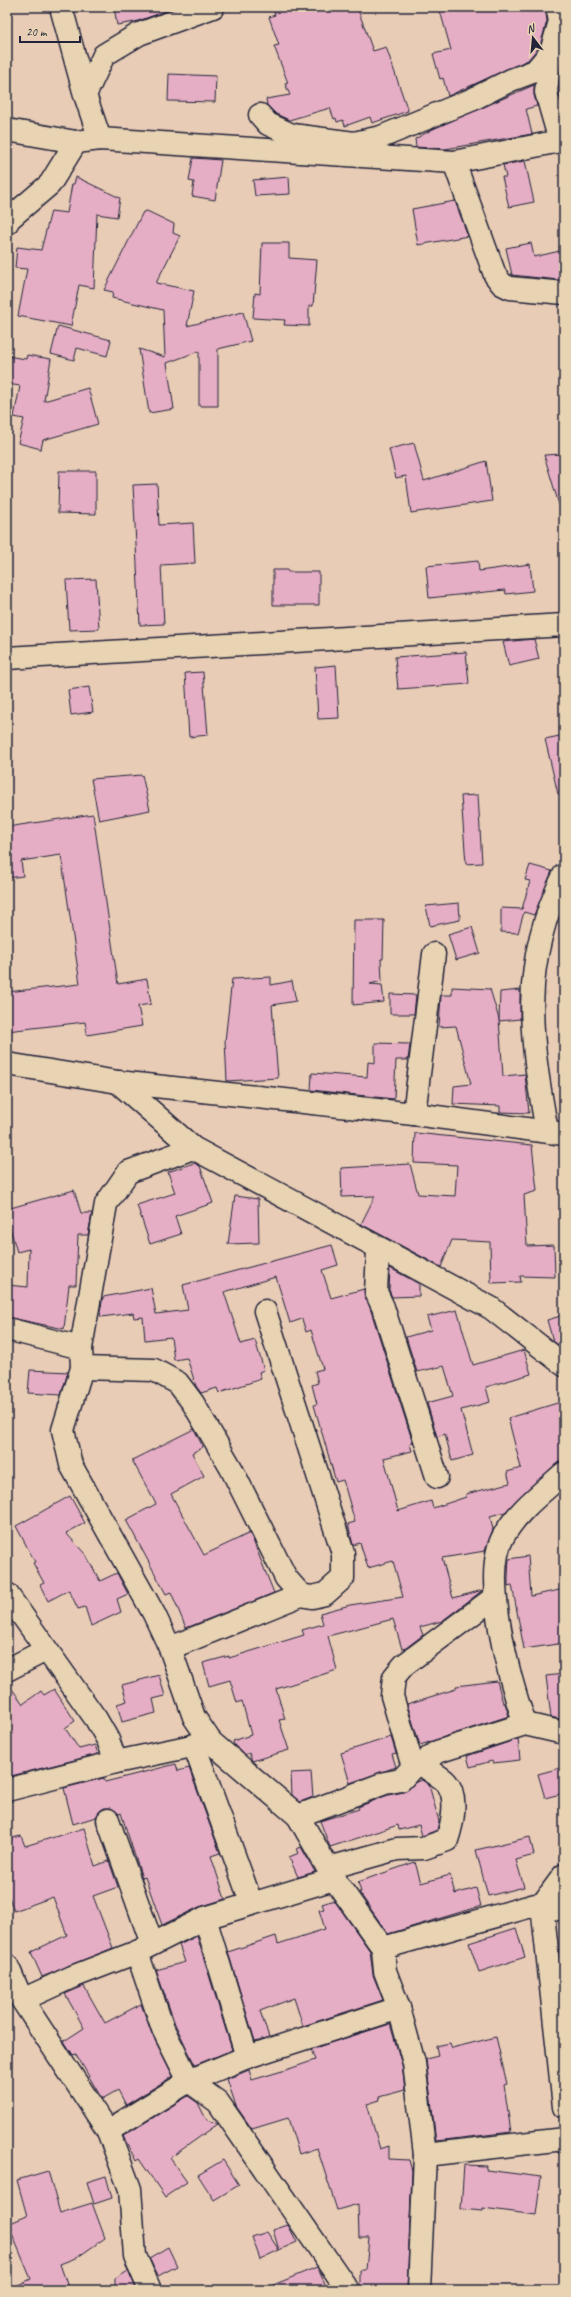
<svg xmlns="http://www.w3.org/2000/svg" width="571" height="2297" viewBox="0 0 571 2297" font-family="Caveat,sans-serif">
<rect width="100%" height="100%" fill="#e8ccb6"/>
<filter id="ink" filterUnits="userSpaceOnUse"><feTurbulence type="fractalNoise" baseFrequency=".025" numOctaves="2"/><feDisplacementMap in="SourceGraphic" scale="8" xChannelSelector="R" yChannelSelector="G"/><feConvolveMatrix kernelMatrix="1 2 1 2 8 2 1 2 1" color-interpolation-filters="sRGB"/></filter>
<g filter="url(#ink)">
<g fill="#e6aec4" stroke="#22223b">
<path d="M114 7H172V9L135 22 117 25Z"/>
<path d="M272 7H357L373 51 386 47 408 111 372 123 370 117 345 126 343 120 337 122 336 118 334 119 330 108 289 120 276 114 267 105 266 99 290 95 285 84 288 83 274 46 279 45 269 17 275 15Z"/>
<path d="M439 7H545L547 21 540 46 528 60 448 96 443 78 440 79 433 54 451 50Z"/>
<path d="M169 74 216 76 215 102 168 101Z"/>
<path d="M534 85V95L537 106 526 109 532 134 445 149 416 147 415 139 433 129Z"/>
<path d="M193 158 221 160 215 200 192 196 194 182 189 181Z"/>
<path d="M525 161 534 202 509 207 502 177H506L503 165Z"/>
<path d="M76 177 120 198 117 217 97 214 94 288 79 285 71 326 18 316 27 269 15 268 17 247 41 250 51 211 67 213 72 184H74Z"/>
<path d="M289 177 290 194 255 196 253 180Z"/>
<path d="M455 201 468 236 418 245 412 209Z"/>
<path d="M147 211 174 224 173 233 180 236 156 283 194 291 187 326 243 312 251 341 218 349V406H199V351L167 363 174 409 149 413 139 349 165 357 163 310 112 298 113 292 104 290 143 212Z"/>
<path d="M262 243H289V258L317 260 313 306H309V326L284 325 285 320 253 318 255 293 260 294Z"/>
<path d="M531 243 534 257 564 250V279L559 280 512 275 506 248Z"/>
<path d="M58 326 111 340 107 356 77 348 74 360 51 354Z"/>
<path d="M27 355 51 359 44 401 88 388 98 424 43 440 41 449 18 443 24 419 14 417 20 386 7 384V356L26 359Z"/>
<path d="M414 443 424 481 486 461 492 501 411 513 406 476 396 478 389 449Z"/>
<path d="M564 454V507L560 508 544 455Z"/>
<path d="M59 471H96V514L58 513Z"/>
<path d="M157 484 159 525 193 523 195 563 161 565 164 624 140 625 133 485Z"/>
<path d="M478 561 479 571 530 564 533 591 506 594 505 590 429 598 426 566Z"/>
<path d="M273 570H288V572H319V605H273Z"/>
<path d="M96 579 99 629 69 630 66 580Z"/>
<path d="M534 639 539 659 509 666 503 642Z"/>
<path d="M466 652 469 684 398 689 395 657Z"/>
<path d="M336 665 339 718 318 719 315 667Z"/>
<path d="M203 672 208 735 189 737 185 673Z"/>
<path d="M89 687 93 712 71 715 68 690Z"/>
<path d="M564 735V793L558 794 545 739Z"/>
<path d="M142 775 150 810 99 820 91 779Z"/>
<path d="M478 795 482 863 466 864 461 796Z"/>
<path d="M93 814 118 984 147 979 151 1004 138 1006 142 1026 87 1035 85 1022 7 1031V992L80 984 61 855 21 861 23 876 7 878V827Z"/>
<path d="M530 865 552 871 534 915 524 912 518 933 501 932V908L522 909 530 881 525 880Z"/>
<path d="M459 903 460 920 430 926 426 906Z"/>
<path d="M354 920H384L383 959H381L382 981 370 984 382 985 384 1002 353 1005Z"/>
<path d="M472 927 480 953 456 960 448 934Z"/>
<path d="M271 977V985L292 981 296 1001 272 1005 278 1078 227 1081 225 1041 232 979Z"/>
<path d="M452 987 490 989 499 1019 503 1076 525 1074 529 1113 500 1112V1106L453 1104 454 1086 471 1084 456 1026 439 1027 441 995H452Z"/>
<path d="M520 990V1019L499 1021 500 992Z"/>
<path d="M390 994 416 995 414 1014H390Z"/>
<path d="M375 1043 410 1044 408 1060H396L394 1099 311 1090 312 1073 367 1077 368 1062 375 1063Z"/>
<path d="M415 1133 532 1145 537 1191 524 1195 527 1246 554 1245 555 1277 520 1276 521 1282 491 1283 490 1242 452 1240 441 1267 361 1224 375 1196 342 1197 341 1168 410 1164 418 1194 455 1196 457 1165 414 1163Z"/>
<path d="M194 1163 200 1166 213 1203 175 1216 181 1234 150 1244 137 1205 175 1193 168 1172Z"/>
<path d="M74 1190 81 1213H92L88 1235H78L76 1285H69L64 1329 7 1317V1285L28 1287 29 1249 17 1252 7 1218V1209Z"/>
<path d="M235 1196 258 1199 259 1243 228 1244Z"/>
<path d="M332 1245 338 1265 322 1270 331 1298 364 1289 413 1443 410 1444 412 1451 384 1458 398 1511 431 1501 433 1508 466 1497V1494L510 1483 507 1472 521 1468 508 1418 564 1401V1461L556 1464 505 1512 490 1516 493 1529 485 1551 442 1558 453 1598 483 1590 442 1621 420 1627 423 1635 406 1648 402 1649 393 1619 328 1636 337 1670 276 1689 285 1719 279 1720 289 1750 252 1761 249 1753 245 1755 234 1745 233 1741 251 1735 242 1701 237 1703 230 1680 209 1686 203 1663 229 1656V1658L304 1635 302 1630 323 1624 320 1613 350 1605 403 1597 393 1561 368 1568 360 1543 353 1545 348 1524 355 1522 343 1480 336 1482 314 1405 317 1404 312 1385 318 1383 315 1371 323 1369 311 1330 306 1332 302 1319 290 1323 276 1277 224 1292 241 1344 255 1340 264 1370 259 1372 261 1379 219 1393 217 1388 201 1393 196 1386 187 1358 174 1360 171 1337 145 1340 143 1317 134 1318 133 1313 101 1317 100 1312 103 1297 151 1288 156 1314 188 1310 183 1285Z"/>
<path d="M390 1268 419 1284V1296L392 1297 389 1290Z"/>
<path d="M457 1310 473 1365 524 1350 531 1374 486 1387 490 1402 461 1410 473 1455 452 1461 445 1434 437 1437 427 1403 453 1396 444 1366 417 1372 406 1337 431 1330 427 1317Z"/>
<path d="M564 1315V1349L553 1341 547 1320Z"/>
<path d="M30 1370 68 1372 61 1395 28 1393Z"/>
<path d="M194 1429 203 1447 192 1453 204 1476 171 1494 204 1555 250 1533 274 1593 186 1628 171 1592 166 1594 126 1520 156 1504 132 1460Z"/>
<path d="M70 1496 85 1523 66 1533 86 1555 100 1581 117 1573 128 1594 117 1599 121 1612 91 1626 85 1607 78 1609 69 1590 48 1601 40 1585 44 1583 33 1563 35 1562 16 1526Z"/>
<path d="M528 1556 531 1596 564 1589V1643L524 1649 512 1585 508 1586V1577L509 1559Z"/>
<path d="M564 1674V1720L551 1717 546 1676Z"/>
<path d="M159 1675 165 1696 153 1699 156 1713 122 1722 117 1704 127 1701 122 1685Z"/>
<path d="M497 1681 503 1703H505L509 1716 420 1745 407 1704 456 1689V1686Z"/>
<path d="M7 1682 23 1704 41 1691 44 1695 54 1689 75 1721 65 1728 79 1749 95 1745 98 1754 7 1777Z"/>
<path d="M391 1737 396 1753 392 1754 396 1767 350 1783 341 1753Z"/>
<path d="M518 1739 520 1760 493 1763 492 1761 470 1767 467 1756Z"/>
<path d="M176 1764 178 1771 189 1768 220 1853 211 1856 225 1899 199 1907 162 1925 145 1877 142 1878 121 1813 119 1814 111 1808H104L99 1812 96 1817 73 1824 64 1788 104 1778 105 1782Z"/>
<path d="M564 1767V1793L545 1798 538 1774Z"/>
<path d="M311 1772 313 1797 300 1802 292 1795 291 1773Z"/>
<path d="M422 1780 429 1785 439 1821 437 1830 422 1836 419 1825 399 1830 398 1825 330 1847 320 1821 359 1809 358 1807 388 1795 404 1792 416 1782Z"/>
<path d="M84 1828 95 1866 109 1861 118 1887 93 1896 113 1948 42 1977 31 1952 67 1935 53 1897 14 1911 7 1892V1839L21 1836 25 1846Z"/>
<path d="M530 1837 534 1855 516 1860 524 1887 488 1896 476 1850Z"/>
<path d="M301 1847 315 1872 298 1877 289 1857 299 1853 297 1849Z"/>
<path d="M415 1862 421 1883 450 1875 455 1894 476 1888 481 1906 388 1934 359 1892H361L358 1882Z"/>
<path d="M334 1900 370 1951 373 1975 383 2000 303 2026 294 1998 260 2011 269 2037 255 2041 228 1952 276 1936 278 1944 325 1929 319 1910 324 1909 322 1904Z"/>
<path d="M516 1928 525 1957 479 1972 469 1943Z"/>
<path d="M197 1936 232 2050 195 2065 175 2024 156 1970 185 1962 179 1945Z"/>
<path d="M84 1986 105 2023 141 2004 152 2034 173 2076 126 2105 118 2090 102 2099 76 2054 73 2055 64 2041 84 2028 65 1994Z"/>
<path d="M390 2024 402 2065 405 2090 379 2097 380 2100 367 2104 380 2149 389 2146V2159L409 2160 412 2171 407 2290H360V2270H366L369 2238H359L358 2204 337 2210 317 2148 299 2154 288 2118 252 2129 236 2106 227 2079 249 2070 252 2080 289 2069 315 2060 311 2049Z"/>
<path d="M496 2037 507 2084 504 2085 511 2132 436 2141 426 2059 438 2056 436 2046 450 2043 452 2048Z"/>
<path d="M188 2096 198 2103 206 2119 218 2124 170 2158 187 2182 165 2197 139 2159 136 2161 123 2136Z"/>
<path d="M223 2160 239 2185 214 2200 198 2175Z"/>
<path d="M464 2165 487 2166 486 2170 541 2177 536 2215 483 2208V2211L461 2209Z"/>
<path d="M48 2171 60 2213 92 2203 105 2238 78 2257 60 2264 69 2290H7L31 2279 8 2224 27 2216 17 2180Z"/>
<path d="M106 2176 112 2198 94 2204 87 2182Z"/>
<path d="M288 2225 297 2242 279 2250 273 2230Z"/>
<path d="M267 2232 279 2250 260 2259 252 2237Z"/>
<path d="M168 2247 177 2266 158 2276 149 2258Z"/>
<path d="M317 2267 328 2290H261Z"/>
<path d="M128 2270 136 2288 118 2290 115 2284V2278Z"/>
</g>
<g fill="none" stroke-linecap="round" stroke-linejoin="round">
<defs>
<g id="street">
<path d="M61 7 85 95"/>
<path d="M551 52 546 92 560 141"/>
<path d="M260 115 268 124 292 135 354 143 381 137 471 100 511 80 535 71 551 52 560 21 557 7"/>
<path d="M7 130 76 142 100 139 454 162 560 141 564 142"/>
<path d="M100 139 85 95 104 55 139 34 213 7"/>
<path d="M454 162 495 275 502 284 510 288 564 293"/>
<path d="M7 223 9 219 50 184 76 142"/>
<path d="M7 1064 118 1082 414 1114 564 1134"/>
<path d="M118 1082 193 1148 491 1308 564 1365"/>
<path d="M414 1114 434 954"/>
<path d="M547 1131C530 1037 519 965 564 875"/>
<path d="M193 1148 128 1172 106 1204 81 1348 82 1368 63 1430 71 1465 154 1614 170 1648 194 1717 211 1742"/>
<path d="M378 1250 376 1292 383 1307 437 1477"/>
<path d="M7 1329 81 1348"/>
<path d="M82 1368 154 1370 178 1383 193 1403 231 1468 286 1578 301 1595 312 1597 325 1594 343 1578V1553L265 1311"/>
<path d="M7 1594 96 1719 108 1740 116 1762"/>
<path d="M170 1648 301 1595"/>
<path d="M7 1670 46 1650"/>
<path d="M525 1724C510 1682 481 1577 503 1537 517 1511 543 1492 564 1473"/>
<path d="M194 1745 251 1902"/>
<path d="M7 1790 116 1762 211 1742 298 1816 334 1879 383 1948 385 1971 399 2008 414 2063 425 2155 419 2290"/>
<path d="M298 1816 385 1783 401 1780 413 1767 392 1696 394 1677 404 1665 495 1597"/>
<path d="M108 1820 152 1944"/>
<path d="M329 1868 397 1849 424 1848 447 1840C452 1825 459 1796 446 1782 441 1777 433 1773 428 1769L430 1757 437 1752 525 1724 564 1733"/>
<path d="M564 1875 542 1905 564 2107"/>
<path d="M205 1918 247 2057"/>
<path d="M383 1948 535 1905 548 1906 564 1910"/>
<path d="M137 1952 163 2029 189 2081 218 2102 348 2290"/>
<path d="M7 1965 22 2000 108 2131 130 2189 135 2256 150 2290"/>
<path d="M22 2000 72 1977 137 1952 205 1918 334 1879"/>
<path d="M108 2131 189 2081 247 2057 399 2008"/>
<path d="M425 2155 564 2139"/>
</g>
<path id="secondary" d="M7 658 564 625"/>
</defs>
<use href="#street" stroke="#22223b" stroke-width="25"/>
<use href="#secondary" stroke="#22223b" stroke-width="25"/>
<use href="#street" stroke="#e8d3b2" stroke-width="22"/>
<use href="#secondary" stroke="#e8d3b2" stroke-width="22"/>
</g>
</g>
<rect width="571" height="2297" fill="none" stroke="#e8d3b2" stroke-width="24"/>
<rect x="12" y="12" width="547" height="2273" fill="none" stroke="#22223b" stroke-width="1.5" filter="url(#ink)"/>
<g transform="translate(533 38) rotate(344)" stroke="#e8d3b2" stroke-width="3" paint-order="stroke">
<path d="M0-3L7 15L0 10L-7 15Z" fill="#22223b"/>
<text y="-6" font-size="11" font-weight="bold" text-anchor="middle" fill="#22223b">N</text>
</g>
<path d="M20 36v6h60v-6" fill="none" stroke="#22223b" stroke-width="2"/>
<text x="26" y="36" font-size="12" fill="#22223b" stroke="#e8d3b2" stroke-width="3" paint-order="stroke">20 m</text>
</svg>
